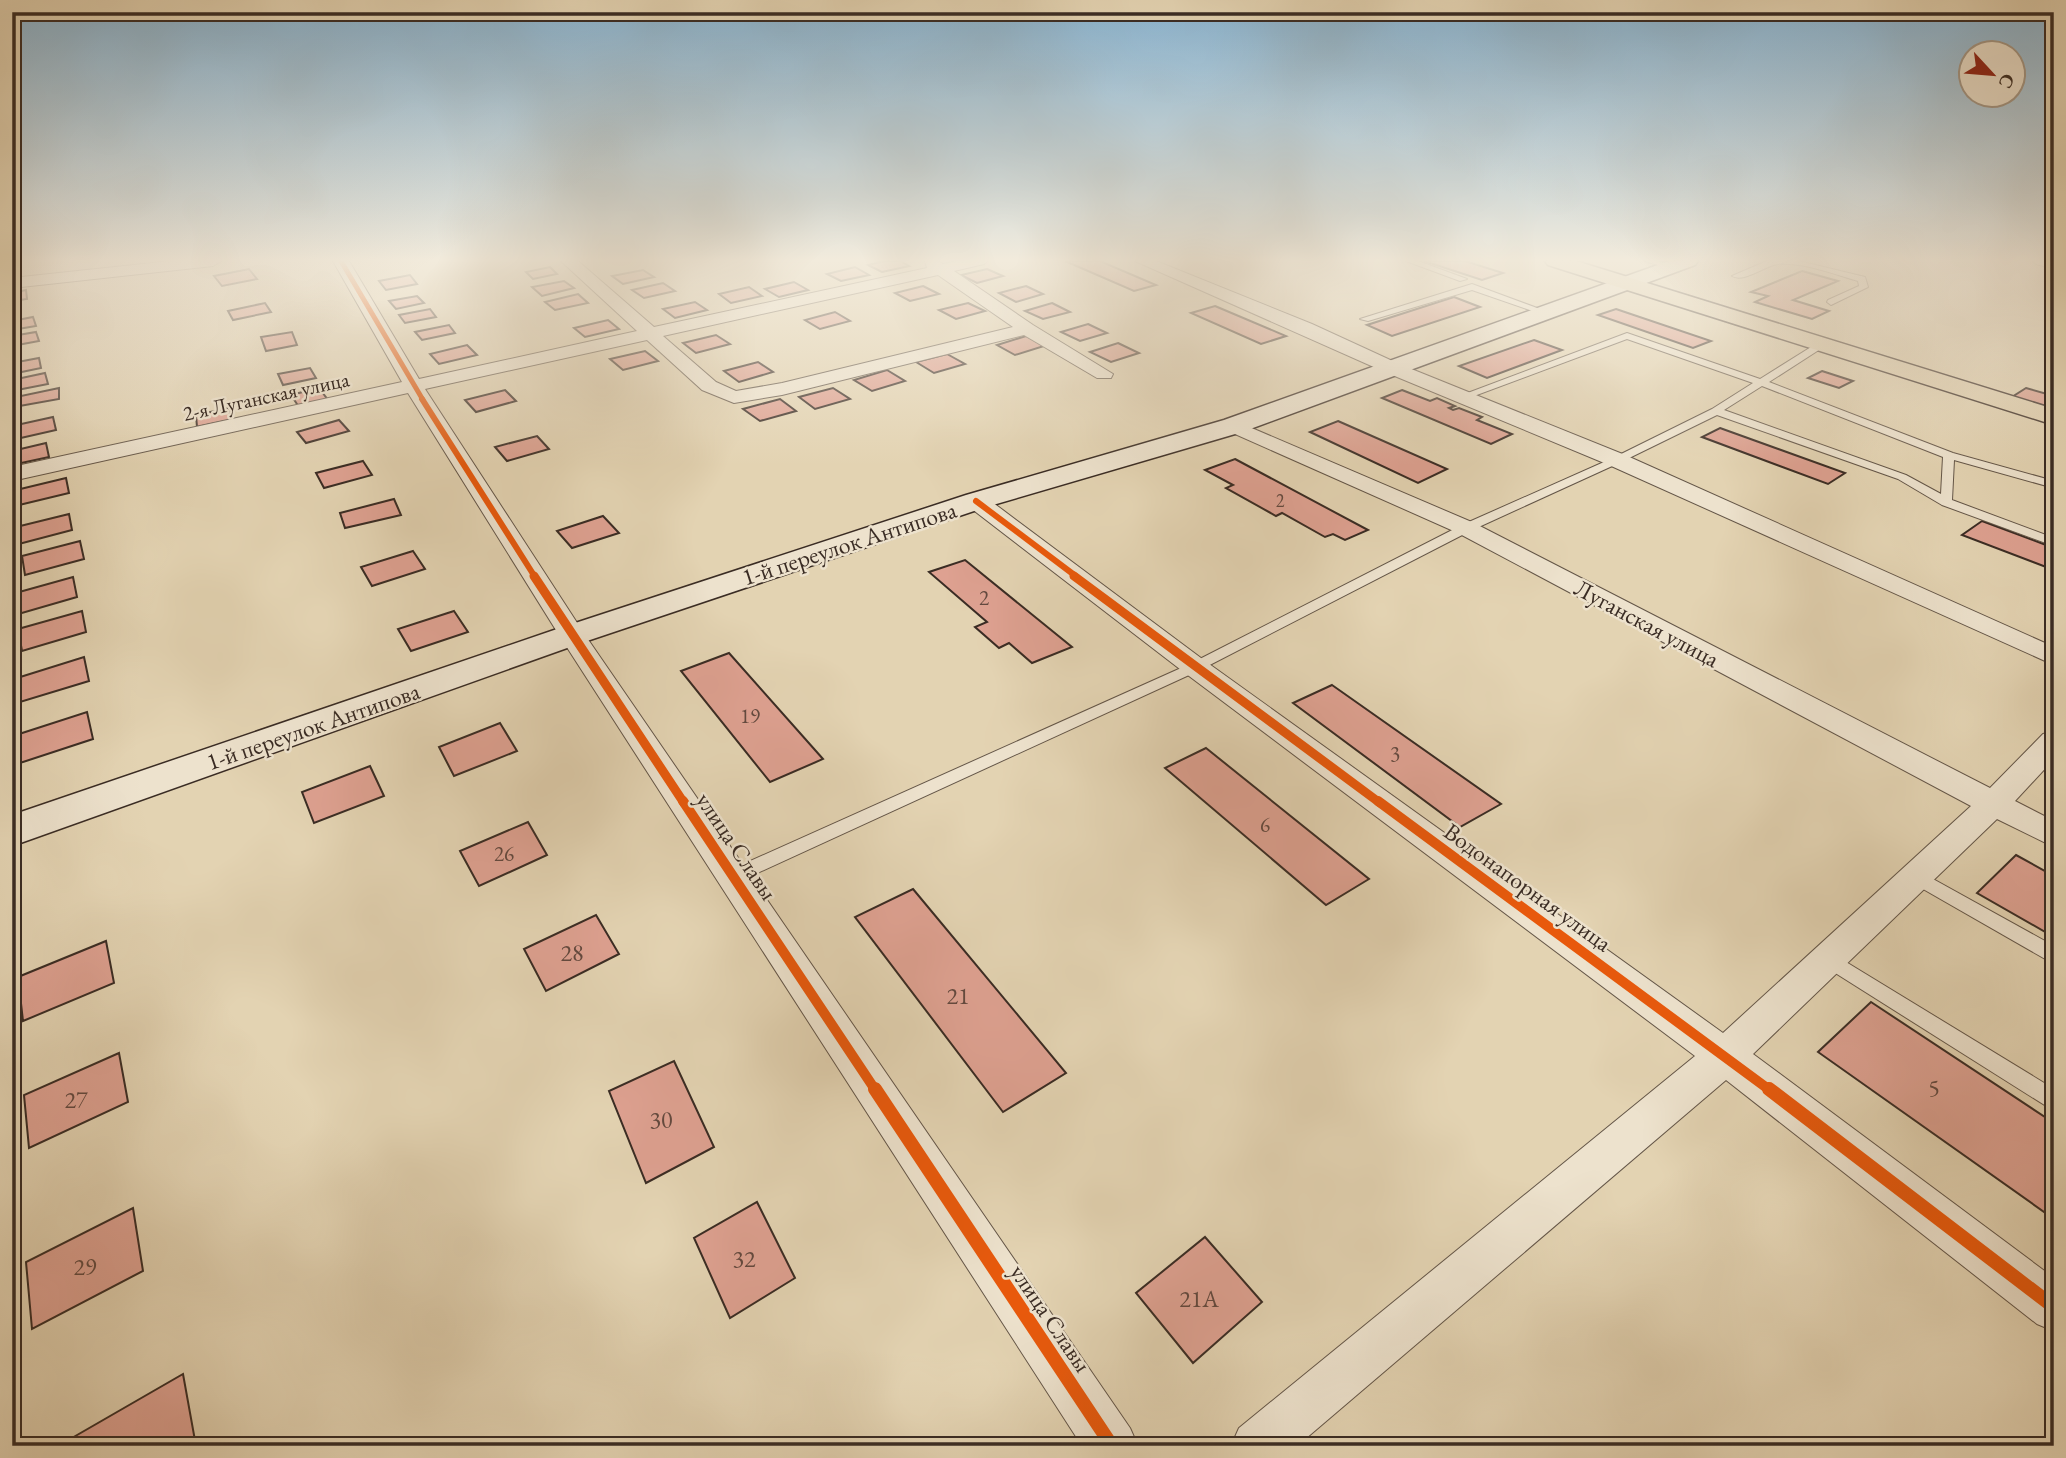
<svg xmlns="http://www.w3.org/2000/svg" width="2066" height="1458" viewBox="0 0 2066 1458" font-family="'EB Garamond',serif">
<rect width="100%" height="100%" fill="#e3d3b2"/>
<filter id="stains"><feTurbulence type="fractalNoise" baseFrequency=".00286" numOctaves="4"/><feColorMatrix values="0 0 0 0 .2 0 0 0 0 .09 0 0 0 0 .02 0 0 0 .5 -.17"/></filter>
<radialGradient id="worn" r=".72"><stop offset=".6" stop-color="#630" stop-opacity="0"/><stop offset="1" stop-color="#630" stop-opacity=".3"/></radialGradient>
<g fill="#dea191" stroke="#3a2c24" stroke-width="2">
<path d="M884 261H900L909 266 882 272 868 265Z"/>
<path d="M1065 261H1100L1156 285 1134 291Z"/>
<path d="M1424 261H1465L1503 273 1482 280Z"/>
<path d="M550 267 557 274 533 279 526 272Z"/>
<path d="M855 267 869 275 841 281 827 274Z"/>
<path d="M249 269 257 279 222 286 214 276Z"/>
<path d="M987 269 1003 276 977 283 961 275Z"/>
<path d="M643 270 654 277 623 284 612 276Z"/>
<path d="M1802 271 1838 281 1793 300 1829 311 1812 319 1755 302 1768 296 1751 292Z"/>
<path d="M410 275 417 284 386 290 379 281Z"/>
<path d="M564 281 574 288 542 296 532 287Z"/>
<path d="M794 282 808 290 779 297 765 289Z"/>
<path d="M663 283 675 291 644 298 632 290Z"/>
<path d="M923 286 939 294 910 301 895 293Z"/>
<path d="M1026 286 1043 294 1016 302 999 293Z"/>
<path d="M749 287 762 296 731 303 719 294Z"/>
<path d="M26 290 27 299 12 301V293Z"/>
<path d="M578 294 588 303 555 310 545 302Z"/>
<path d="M417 296 424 303 396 309 389 301Z"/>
<path d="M1454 297 1480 307 1392 336 1367 325Z"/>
<path d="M695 302 707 310 675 318 663 309Z"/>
<path d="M265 303 271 312 233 320 228 311Z"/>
<path d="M968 303 985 311 956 319 939 310Z"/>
<path d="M1052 303 1070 312 1043 319 1025 311Z"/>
<path d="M1215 306 1286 336 1261 344 1191 313Z"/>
<path d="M430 309 436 317 405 323 399 315Z"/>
<path d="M1616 309 1711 341 1693 348 1598 315Z"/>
<path d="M835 312 850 321 820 329 805 320Z"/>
<path d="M33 317 36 326 12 330V321Z"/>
<path d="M608 320 619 329 585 337 574 328Z"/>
<path d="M1088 324 1107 333 1080 341 1061 332Z"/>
<path d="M449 325 455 333 422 340 415 332Z"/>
<path d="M36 332 39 341 12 346V336Z"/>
<path d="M292 332 297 345 266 351 261 337Z"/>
<path d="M716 335 730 344 696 353 683 343Z"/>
<path d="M1026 336 1044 346 1015 355 997 345Z"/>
<path d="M1534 340 1562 350 1487 378 1459 366Z"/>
<path d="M1118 343 1139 353 1111 362 1090 352Z"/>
<path d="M467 345 477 355 439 364 430 354Z"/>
<path d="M645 351 658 361 623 370 610 359Z"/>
<path d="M947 354 965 364 934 373 916 362Z"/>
<path d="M39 358 41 368 12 374V363Z"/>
<path d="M758 362 773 372 739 382 724 371Z"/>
<path d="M310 368 316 378 283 385 278 374Z"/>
<path d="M887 370 905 381 872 391 854 380Z"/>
<path d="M1822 371 1853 381 1839 388 1808 378Z"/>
<path d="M45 373 48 384 12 391V380Z"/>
<path d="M59 388V399L14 407 16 397Z"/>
<path d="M319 388 328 400 299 407 291 395Z"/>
<path d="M833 388 850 399 815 409 799 397Z"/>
<path d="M2026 388 2054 396V410L2012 397Z"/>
<path d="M505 390 516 401 476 412 465 400Z"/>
<path d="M1402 390 1430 401 1437 398 1455 406 1449 408 1453 410 1459 408 1482 417 1477 420 1512 434 1491 444 1382 398Z"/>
<path d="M780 399 796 411 760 421 743 409Z"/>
<path d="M229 408 230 420 197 427 196 415Z"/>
<path d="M53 417 56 430 12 440V426Z"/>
<path d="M339 420 349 431 306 443 297 432Z"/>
<path d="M1338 421 1447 469 1418 483 1310 432Z"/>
<path d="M1720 428 1845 473 1828 484 1702 437Z"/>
<path d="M537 436 549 449 507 461 495 447Z"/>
<path d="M46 443 49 457 12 465V451Z"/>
<path d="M1235 459 1368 530 1345 540 1333 534 1325 537 1282 513 1276 516 1226 488 1233 485 1205 470Z"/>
<path d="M363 461 372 475 324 488 316 473Z"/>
<path d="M66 478 69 493 15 506 12 491Z"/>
<path d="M394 499 401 515 345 528 340 513Z"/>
<path d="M69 514 72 530 15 545 12 528Z"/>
<path d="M603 516 619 533 572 548 557 531Z"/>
<path d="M1982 521 2054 548V570L1962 535Z"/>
<path d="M80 541 84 559 25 575 22 556Z"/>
<path d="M413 551 425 569 372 586 361 567Z"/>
<path d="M965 560 1072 647 1032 663 1009 643 999 648 975 627 987 622 929 572Z"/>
<path d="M73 577 77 597 15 615 12 594Z"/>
<path d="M82 611 86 632 22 651 18 629Z"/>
<path d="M454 611 468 632 411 651 398 629Z"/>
<path d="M729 653 823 759 770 782 681 671Z"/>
<path d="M84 657 89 681 20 702 17 678Z"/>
<path d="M1332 685 1501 804 1460 827 1293 703Z"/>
<path d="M87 712 93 739 20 763 16 735Z"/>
<path d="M500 723 517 751 454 776 439 747Z"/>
<path d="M1206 748 1369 879 1326 905 1165 768Z"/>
<path d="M370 766 384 796 314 823 302 792Z"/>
<path d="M528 822 547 855 479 886 460 851Z"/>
<path d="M2016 855 2054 876V937L1977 893Z"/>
<path d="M913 889 1066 1073 1003 1112 855 917Z"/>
<path d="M596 915 619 954 546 991 524 949Z"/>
<path d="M106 941 114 983 23 1021 18 977Z"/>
<path d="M1871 1002 2054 1123V1219L1818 1052Z"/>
<path d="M119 1053 128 1102 29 1148 24 1095Z"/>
<path d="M674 1061 714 1147 646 1183 609 1091Z"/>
<path d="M757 1202 795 1278 730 1318 694 1238Z"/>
<path d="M133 1208 143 1271 32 1329 26 1262Z"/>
<path d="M1205 1237 1262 1302 1193 1363 1136 1293Z"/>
<path d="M183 1374 196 1446H65V1442Z"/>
</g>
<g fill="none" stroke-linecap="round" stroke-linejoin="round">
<defs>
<g id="lane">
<path d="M1406 261H1418L1467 279 1460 281Z"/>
<path d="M1645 261H1658L1674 267 1670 269Z"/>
<path d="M1767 261H1799L1865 277 1868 287 1831 305 1827 302 1828 300 1859 286 1858 281C1833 274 1804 262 1778 264 1764 266 1744 283 1732 276Z"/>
<path d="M1472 284 1548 312 1541 314 1472 290 1368 321 1360 319Z"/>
<path d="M1627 333 1760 379 1819 342H1825V346L1769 382 1953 453 2054 481V488L1954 460 1952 500 2054 538V546L1942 505 1898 479 1717 415 1621 462 1470 531 1200 670 740 881H728L725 876 728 871 1190 664 1462 525 1613 458 1712 409 1753 383 1627 339 1466 399 1457 397ZM1762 386 1943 457 1941 494 1906 475 1724 410Z"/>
<path d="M1915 869 2054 946V964L1909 881 1906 876 1909 871Z"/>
<path d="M1828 951 2054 1089V1111L1821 964 1818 959 1821 954Z"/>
</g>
<g id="street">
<path d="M171 261H221L213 266 12 288V278Z"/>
<path d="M333 261H349L419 379 637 331 561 261H578L654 327 927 268 925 261H938L943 264 958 261H987L984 264 954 271 1033 325 1113 374 1111 378H1097L1024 335 782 395 734 403 702 390 647 340 425 389 585 635 1130 1428 1138 1446H1082L559 635 408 393 12 481V467L402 382ZM938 275 1013 327 782 383 736 391 716 382 663 336Z"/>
<path d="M1135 261H1156L1312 324 1399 364 1625 455 2054 647V665L1609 465 1385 372Z"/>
<path d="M2033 261H2054V269L2036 264Z"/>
<path d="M1233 420 1474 523 1990 788 2043 734 2054 731V759L2015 801 2054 821V847L1997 819 1753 1054 2054 1278V1331L2037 1324 1726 1080 1297 1446H1231L1239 1428 1695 1056 1185 673 968 506 965 501 968 496H984L1205 661 1723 1033 1971 806 1458 533 1226 430 1223 426 1226 422Z"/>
</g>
<path id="secondary" d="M1669 261H1698L1695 265 1242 432 986 507 584 642 12 846V815L560 628 966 495 1224 420Z"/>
<path id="primary" d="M1545 261H1576L2054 409V425L1548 265Z"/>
</defs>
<use href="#lane" stroke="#645648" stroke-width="2"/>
<use href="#street" stroke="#645648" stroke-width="2"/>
<use href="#secondary" stroke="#3a2c24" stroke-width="3"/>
<use href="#primary" stroke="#3a2c24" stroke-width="3"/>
<use href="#lane" fill="#ede2cd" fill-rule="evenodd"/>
<use href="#street" fill="#ede2cd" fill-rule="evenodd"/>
<use href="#secondary" fill="#ede2cd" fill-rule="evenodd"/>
<use href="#primary" fill="#e3d3b2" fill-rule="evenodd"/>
<defs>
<path id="cycleway-far4" d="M341 261 423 400"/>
<g id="cycleway-far3">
<path d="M422 399 535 577"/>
<path d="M976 501 1077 577"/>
</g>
<g id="cycleway-far2">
<path d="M534 576 684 803"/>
<path d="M1074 576 1380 803"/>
</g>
<g id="cycleway-far1">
<path d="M683 801 876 1091"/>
<path d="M1378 801 1771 1091"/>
</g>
<g id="cycleway">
<path d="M875 1089 1112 1446"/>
<path d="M1769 1089 2054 1307"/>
</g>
</defs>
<use href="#cycleway-far4" stroke="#ede2cd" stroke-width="8"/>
<use href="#cycleway-far3" stroke="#ede2cd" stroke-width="10"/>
<use href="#cycleway-far2" stroke="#ede2cd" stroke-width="13"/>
<use href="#cycleway-far1" stroke="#ede2cd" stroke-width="15"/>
<use href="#cycleway" stroke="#ede2cd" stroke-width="18"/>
<use href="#cycleway-far4" stroke="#e8590c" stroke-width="5"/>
<use href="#cycleway-far3" stroke="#e8590c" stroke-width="6"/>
<use href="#cycleway-far2" stroke="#e8590c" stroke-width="9"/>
<use href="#cycleway-far1" stroke="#e8590c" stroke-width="10"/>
<use href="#cycleway" stroke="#e8590c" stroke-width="14"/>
</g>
<linearGradient id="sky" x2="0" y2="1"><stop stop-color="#88b5d4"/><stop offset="0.56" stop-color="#f2ebdc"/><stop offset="1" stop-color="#f2ebdc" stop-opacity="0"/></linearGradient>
<rect width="2066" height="465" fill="url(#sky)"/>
<g text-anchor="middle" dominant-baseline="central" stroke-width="5" stroke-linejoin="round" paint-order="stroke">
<g font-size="18" fill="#63493f">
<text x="1280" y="500">2</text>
</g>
<g font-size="21" fill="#3a2c24" stroke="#ede2cd">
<text transform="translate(266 396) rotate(-12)">2-я Луганская улица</text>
</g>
<g font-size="21" fill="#63493f">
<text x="984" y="597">2</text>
<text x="750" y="715">19</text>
<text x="1395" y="753">3</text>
<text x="1265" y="824">6</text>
<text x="504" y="853">26</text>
</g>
<g font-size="24" fill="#3a2c24" stroke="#ede2cd">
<text transform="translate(849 543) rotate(-18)">1-й переулок Антипова</text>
<text transform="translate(1647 623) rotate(28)">Луганская улица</text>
<text transform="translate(313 726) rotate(-19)">1-й переулок Антипова</text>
<text transform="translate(737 846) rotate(56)">улица Славы</text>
<text transform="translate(1528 887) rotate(36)">Водонапорная улица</text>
<text transform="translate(1051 1318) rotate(56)">улица Славы</text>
</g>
<g font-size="24" fill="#63493f">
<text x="572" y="952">28</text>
<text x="958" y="995">21</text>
<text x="1934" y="1087">5</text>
<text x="76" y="1099">27</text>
<text x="661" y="1119">30</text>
<text x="744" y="1258">32</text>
<text x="85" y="1266">29</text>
<text x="1199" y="1298">21А</text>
</g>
</g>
<rect width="2066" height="1458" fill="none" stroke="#e3d3b2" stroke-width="42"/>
<rect x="14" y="14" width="2038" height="1430" fill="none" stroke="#3a2c24" stroke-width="3.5"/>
<rect x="21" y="21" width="2024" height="1416" fill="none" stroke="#3a2c24" stroke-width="2"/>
<g transform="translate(1992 74) rotate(116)"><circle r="33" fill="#ede2cd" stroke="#a59989" stroke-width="2"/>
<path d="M0-5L12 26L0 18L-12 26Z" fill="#8f2418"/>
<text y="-10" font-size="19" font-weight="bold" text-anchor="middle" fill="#3a2c24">С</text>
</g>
<rect width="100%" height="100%" filter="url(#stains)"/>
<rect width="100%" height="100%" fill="url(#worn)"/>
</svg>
